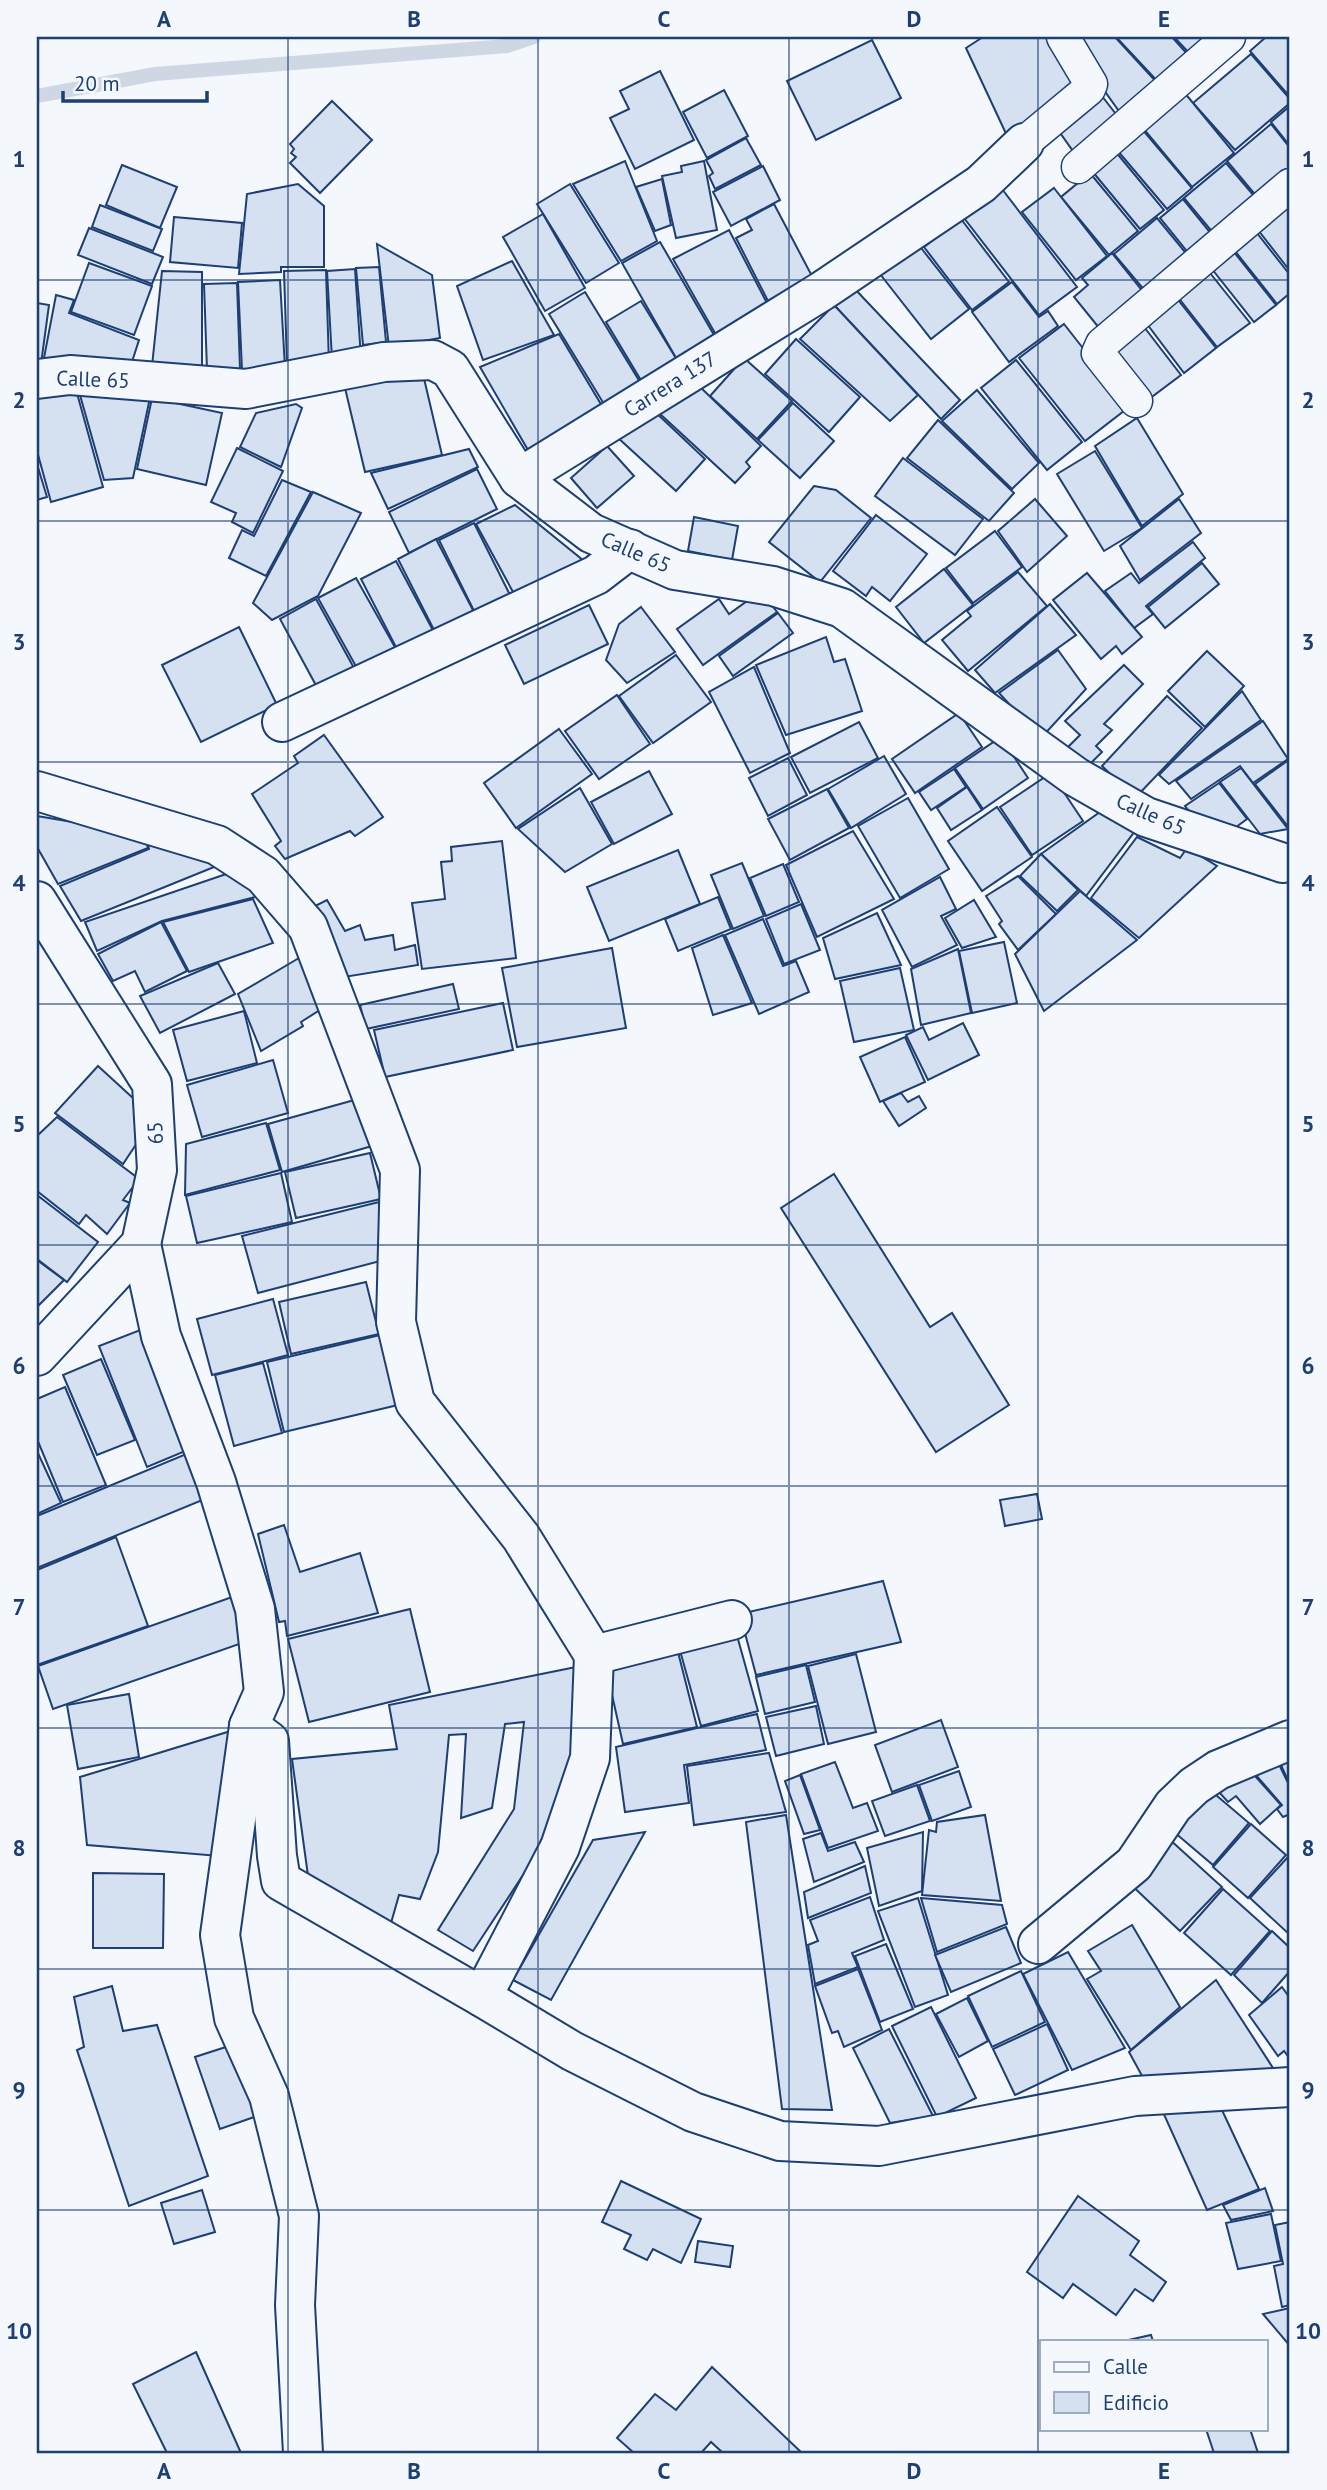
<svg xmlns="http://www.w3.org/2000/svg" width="1327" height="2490" viewBox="0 0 1327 2490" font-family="'PT Sans',sans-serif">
<rect width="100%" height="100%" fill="#f4f7fb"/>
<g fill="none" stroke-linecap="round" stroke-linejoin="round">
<path stroke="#cfd7e4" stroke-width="14" d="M37 96 155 74 507 46 534 37"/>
</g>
<g fill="#d5e0f0" stroke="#1d3f73" stroke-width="2">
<path d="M983 37H1054L1085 87 1009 140 966 48Z"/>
<path d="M1073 37H1115L1161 87 1126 121 1069 41Z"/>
<path d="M1116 37H1172L1190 57 1161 85Z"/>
<path d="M1174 37H1212L1192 56Z"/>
<path d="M1266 37H1290V97L1250 51Z"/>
<path d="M872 40 901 98 816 140 787 81Z"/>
<path d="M1251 54 1290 99V103L1235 150 1193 103Z"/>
<path d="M660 71 694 140 635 169 610 118 629 109 620 91Z"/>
<path d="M724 90 748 136 707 158 683 112Z"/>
<path d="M1098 91 1119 118 1073 151 1053 123Z"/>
<path d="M1184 92 1234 153 1192 187 1142 127Z"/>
<path d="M332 101 372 140 320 193 290 163 296 157 291 153 294 149 290 144Z"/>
<path d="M1290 106V146L1271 122Z"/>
<path d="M1271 124 1290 148V182L1263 204 1227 161Z"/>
<path d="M1142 129 1192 188 1167 209 1117 150Z"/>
<path d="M746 138 761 165 715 189 709 176 713 173 706 160Z"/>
<path d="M1115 151 1164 210 1140 229 1092 171Z"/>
<path d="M625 161 657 241 621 261 573 184Z"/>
<path d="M704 161 717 230 676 238 662 176 682 172 681 166Z"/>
<path d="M1226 163 1261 204 1219 240 1184 198Z"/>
<path d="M122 165 177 187 160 228 106 205Z"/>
<path d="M763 166 780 200 731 226 713 192Z"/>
<path d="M1090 173 1138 231 1109 255 1061 197Z"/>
<path d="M662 179 671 225 655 231 636 187Z"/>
<path d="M298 184 324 206V267H281V272L239 274 247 194Z"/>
<path d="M570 184 619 263 586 283 537 204Z"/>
<path d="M1054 188 1107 256 1076 280 1022 212Z"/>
<path d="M1002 189 1077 287 1039 315 964 218Z"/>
<path d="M1183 199 1217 241 1194 260 1160 218Z"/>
<path d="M774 204 813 278 768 301 736 238 752 230 746 219Z"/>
<path d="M100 205 162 229 153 251 92 227Z"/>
<path d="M1290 206V271L1258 230Z"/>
<path d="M543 214 585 288 545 311 503 237Z"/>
<path d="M174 217 242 223 238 268 170 262Z"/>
<path d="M1157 218 1194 263 1151 298 1114 254Z"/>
<path d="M961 219 1009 282 972 310 924 247Z"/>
<path d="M89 228 163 257 152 284 78 255Z"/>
<path d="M1253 228 1290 275V293L1277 304 1231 246Z"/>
<path d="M729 230 768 305 716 335 673 259Z"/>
<path d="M660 242 714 335 676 358 622 263Z"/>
<path d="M377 244 432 275 440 338 389 347Z"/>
<path d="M918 244 969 309 931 339 880 274Z"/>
<path d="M1230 247 1276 305 1254 322 1208 264Z"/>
<path d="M1112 253 1149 299 1104 334 1074 297 1088 285 1082 278Z"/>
<path d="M512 261 554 335 483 360 457 286Z"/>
<path d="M89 263 152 286 134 335 71 312Z"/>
<path d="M379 267 386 342 363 345 356 268Z"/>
<path d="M1206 268 1250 323 1217 347 1174 292Z"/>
<path d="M355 269 361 358 332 359 327 271Z"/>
<path d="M326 270 329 364 287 365 284 271Z"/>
<path d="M162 271 202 272V368L152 366Z"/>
<path d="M280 280 285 368 242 370 238 282Z"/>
<path d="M1012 282 1039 317 1048 311 1058 326 1009 362 972 312Z"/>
<path d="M237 283 240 369 207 370 204 284Z"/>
<path d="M853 287 960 400 941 419 834 305Z"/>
<path d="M585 292 643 387 607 409 549 314Z"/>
<path d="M56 295 74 300 69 313 139 340 130 368 43 363Z"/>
<path d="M1175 296 1216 348 1184 373 1144 320Z"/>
<path d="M641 301 677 360 642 382 606 322Z"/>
<path d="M37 303 49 305 41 364 37 363Z"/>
<path d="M834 305 918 395 890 421 800 339Z"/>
<path d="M1141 323 1181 375 1149 399 1108 347Z"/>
<path d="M1064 324 1129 407 1085 441 1019 358Z"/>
<path d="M559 334 602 406 528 450 480 367Z"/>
<path d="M796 339 860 397 829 432 765 374Z"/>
<path d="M744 358 792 401 757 439 710 396Z"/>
<path d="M1016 360 1082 442 1047 470 981 388Z"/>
<path d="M422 370 442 455 365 472 345 388Z"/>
<path d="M695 382 761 446 746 462 750 467 735 483 659 413Z"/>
<path d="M75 386 103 487 51 502 37 451V397Z"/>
<path d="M78 388 151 393 133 478 104 480Z"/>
<path d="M977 390 1039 463 1012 489 942 421Z"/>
<path d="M152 398 222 413 206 485 137 469Z"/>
<path d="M793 403 834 441 800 478 758 440Z"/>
<path d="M296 404 302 408 281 467 240 447 256 413Z"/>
<path d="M651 408 705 459 676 491 616 436Z"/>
<path d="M1137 418 1183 494 1142 526 1095 446Z"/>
<path d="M938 420 1014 493 989 521 907 458Z"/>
<path d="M607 446 634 476 597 508 571 478Z"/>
<path d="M237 448 283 471 253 533 232 522 236 513 211 502Z"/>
<path d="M469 449 478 467 388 509 371 473Z"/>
<path d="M1095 451 1142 528 1104 551 1057 474Z"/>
<path d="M903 458 983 519 955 555 875 496Z"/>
<path d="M37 464 47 497 37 500Z"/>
<path d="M477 469 497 509 409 553 389 512Z"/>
<path d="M282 480 311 492 266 576 229 558 242 530 254 536Z"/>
<path d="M814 486 836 490 871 518 820 582 769 542Z"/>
<path d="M313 492 361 513 318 596 272 620 253 603Z"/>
<path d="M1035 499 1067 536 1027 572 998 531Z"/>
<path d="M1179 499 1201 533 1140 580 1120 546Z"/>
<path d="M515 505 584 561 519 603 476 524Z"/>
<path d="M876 515 927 554 890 601 872 587 866 596 833 571Z"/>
<path d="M694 517 738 526 732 560 688 551Z"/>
<path d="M474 523 511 597 476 615 439 540Z"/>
<path d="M995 531 1022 567 973 603 946 568Z"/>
<path d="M436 539 475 614 436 634 398 559Z"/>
<path d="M1193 542 1205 558 1146 606 1153 614 1134 628 1105 591 1131 573 1139 583Z"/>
<path d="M396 561 436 636 400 655 361 579Z"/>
<path d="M1202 563 1219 584 1165 628 1148 607Z"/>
<path d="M944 569 973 605 924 643 896 607Z"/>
<path d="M1018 572 1047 606 968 671 942 640 971 616 967 611Z"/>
<path d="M1087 573 1142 637 1122 654 1116 646 1101 659 1053 600Z"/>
<path d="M356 578 396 649 358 670 318 598Z"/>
<path d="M761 591 777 612 703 665 677 629 719 599 729 614Z"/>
<path d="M316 599 354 668 318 689 280 619Z"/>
<path d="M1050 604 1076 635 995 693 975 670Z"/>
<path d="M589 605 608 644 524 684 505 645Z"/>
<path d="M641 607 675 652 627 683 606 660 619 624Z"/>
<path d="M778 613 793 633 733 676 719 656Z"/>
<path d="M239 627 277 705 201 742 162 665Z"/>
<path d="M826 637 834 662 845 659 862 711 786 735 756 665Z"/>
<path d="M1058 650 1086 689 1041 738 999 693Z"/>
<path d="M1207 651 1244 686 1205 727 1168 691Z"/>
<path d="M676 655 711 702 653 743 619 696Z"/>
<path d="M1124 665 1143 684 1104 724 1112 730 1096 746 1102 752 1089 765 1068 747 1080 735 1065 721Z"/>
<path d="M754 667 790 753 750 773 709 692Z"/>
<path d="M1242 691 1261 720 1169 784 1159 775Z"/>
<path d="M617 695 650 744 599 779 565 731Z"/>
<path d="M1167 696 1202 728 1135 798 1102 766Z"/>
<path d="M959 713 982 747 915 793 892 759Z"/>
<path d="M1263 721 1288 759 1253 783 1240 766 1191 799 1176 781Z"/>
<path d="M859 722 878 758 810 793 791 757Z"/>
<path d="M559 729 592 774 516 828 484 783Z"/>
<path d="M324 735 383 817 355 836 350 831 285 859 275 846 281 841 252 794 298 763 294 756Z"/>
<path d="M1001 737 1028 778 983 809 955 768Z"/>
<path d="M884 756 906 794 851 828 828 789Z"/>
<path d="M788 758 807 795 768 816 749 778Z"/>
<path d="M1290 759V829L1255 784Z"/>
<path d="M1241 768 1288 829 1260 834 1220 782Z"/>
<path d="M954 769 966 787 931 810 919 792Z"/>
<path d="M649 771 672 814 614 844 591 802Z"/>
<path d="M1051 773 1083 821 1032 855 1000 807Z"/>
<path d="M1219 783 1247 819 1232 830 1193 816 1185 806Z"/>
<path d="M967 787 982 810 951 830 937 808Z"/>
<path d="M580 788 612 844 565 872 518 829Z"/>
<path d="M827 789 849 828 790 860 768 819Z"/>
<path d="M908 798 949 869 900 898 858 826Z"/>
<path d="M997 807 1032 857 982 891 948 841Z"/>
<path d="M1100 812 1135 831 1086 896 1041 854Z"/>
<path d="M37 816 144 834 148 848 58 884 37 847Z"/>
<path d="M853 831 894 899 817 937 786 865Z"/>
<path d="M1137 837 1180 858 1187 848 1217 866 1139 938 1091 898Z"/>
<path d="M146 838 219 865 81 921 60 886 149 849Z"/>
<path d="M502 841 516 958 422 969 412 903 445 899 441 862 452 861 451 847Z"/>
<path d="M678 850 700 904 609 941 587 887Z"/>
<path d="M1041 854 1078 890 1057 911 1020 876Z"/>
<path d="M742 863 764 916 733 929 711 875Z"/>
<path d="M783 864 799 902 766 916 750 878Z"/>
<path d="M241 869 259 896 162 921 97 951 85 922Z"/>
<path d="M1018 876 1056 914 1018 950 999 924 1002 921 986 896Z"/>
<path d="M940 877 956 909 941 916 957 945 912 967 882 910Z"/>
<path d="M1080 891 1137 940 1044 1011 1015 954Z"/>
<path d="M718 897 731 929 678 951 665 919Z"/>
<path d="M253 899 273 943 189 972 163 922Z"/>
<path d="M327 900 345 931 360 925 365 940 393 935 395 950 415 945 418 965 338 978 309 909Z"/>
<path d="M974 900 996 937 962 948 945 918Z"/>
<path d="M801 904 820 950 784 964 766 919Z"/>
<path d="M877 913 901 965 835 979 823 938Z"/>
<path d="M763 919 783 966 796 961 809 992 759 1014 725 935Z"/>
<path d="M161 922 187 971 145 992 135 971 113 981 98 954Z"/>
<path d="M723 935 752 1003 713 1015 692 948Z"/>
<path d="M1004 942 1017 1003 972 1013 959 951Z"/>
<path d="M612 948 626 1028 517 1047 502 968Z"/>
<path d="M958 949 971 1013 921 1025 911 969Z"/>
<path d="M304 955 334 1001 301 1022 303 1026 261 1051 238 994Z"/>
<path d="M218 963 235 994 160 1033 140 996Z"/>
<path d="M900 968 914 1030 854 1042 840 981Z"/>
<path d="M453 984 459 1009 366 1029 360 1005Z"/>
<path d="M503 1003 513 1050 385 1077 374 1030Z"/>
<path d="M244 1011 257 1063 187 1081 173 1030Z"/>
<path d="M963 1023 979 1055 928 1080 906 1035 923 1027 929 1040Z"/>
<path d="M905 1037 925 1082 880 1102 860 1057Z"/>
<path d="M273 1060 288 1113 202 1137 187 1085Z"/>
<path d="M98 1066 134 1099 139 1140 123 1164 55 1113Z"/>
<path d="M901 1093 908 1102 919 1096 926 1108 899 1126 883 1101Z"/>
<path d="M358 1099 372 1146 282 1172 268 1124Z"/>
<path d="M57 1117 139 1179 123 1200 130 1203 107 1234 86 1215 79 1224 37 1191V1136Z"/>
<path d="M266 1123 280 1170 185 1195 186 1144Z"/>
<path d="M370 1153 381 1199 296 1218 285 1172Z"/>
<path d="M281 1173 292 1222 197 1243 186 1196Z"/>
<path d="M834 1174 930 1327 952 1313 1009 1405 936 1452 781 1208Z"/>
<path d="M37 1195 98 1242 67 1282 37 1259Z"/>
<path d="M379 1202 384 1260 258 1293 242 1236Z"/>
<path d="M37 1260 64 1280 37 1307Z"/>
<path d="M366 1282 379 1334 291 1354 279 1302Z"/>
<path d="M273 1299 288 1355 212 1375 197 1319Z"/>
<path d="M148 1327 195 1447 147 1467 99 1346Z"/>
<path d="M380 1335 398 1405 284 1432 267 1362Z"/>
<path d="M101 1359 135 1440 97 1455 63 1375Z"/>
<path d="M263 1363 282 1433 234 1446 215 1375Z"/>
<path d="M65 1387 106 1485 63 1502 37 1439V1399Z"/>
<path d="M37 1451 61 1503 37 1514Z"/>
<path d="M191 1452 205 1499 37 1568V1516Z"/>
<path d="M1037 1494 1042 1519 1005 1526 1000 1500Z"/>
<path d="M284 1525 300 1572 360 1553 378 1613 287 1636 285 1621 279 1622 258 1534Z"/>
<path d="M116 1537 148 1626 37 1665V1570Z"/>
<path d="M883 1581 901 1642 756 1675 740 1614Z"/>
<path d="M232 1597 248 1641 53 1709 38 1666Z"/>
<path d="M410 1609 430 1692 309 1722 288 1639Z"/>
<path d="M736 1632 758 1711 701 1726 679 1647Z"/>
<path d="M678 1652 697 1727 623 1744 606 1668Z"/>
<path d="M856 1654 876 1732 828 1744 808 1666Z"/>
<path d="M806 1665 815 1702 765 1714 756 1677Z"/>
<path d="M576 1667 579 1773 556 1825 473 1951 438 1930 514 1809 524 1722 505 1724 492 1808 461 1818 466 1734 449 1735 438 1852 420 1899 399 1895 391 1923 309 1883 292 1759 397 1749 389 1705Z"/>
<path d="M129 1694 139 1757 78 1769 67 1705Z"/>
<path d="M816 1706 824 1744 776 1756 766 1717Z"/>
<path d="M757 1714 766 1750 684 1765 689 1803 625 1812 616 1747Z"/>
<path d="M941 1720 958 1767 892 1792 875 1745Z"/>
<path d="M234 1730 219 1856 87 1845 80 1777Z"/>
<path d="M1273 1752 1290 1787V1814L1283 1817 1277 1809 1282 1805 1248 1766Z"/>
<path d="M769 1753 786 1812 694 1825 687 1766Z"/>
<path d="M1290 1760V1785L1281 1765Z"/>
<path d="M835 1762 853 1808 867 1803 878 1831 828 1848 801 1774Z"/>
<path d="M1246 1766 1281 1805 1260 1824 1236 1796 1228 1802 1218 1791Z"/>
<path d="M959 1771 971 1807 932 1821 919 1785Z"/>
<path d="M800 1775 820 1830 804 1834 785 1781Z"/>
<path d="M917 1785 930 1821 885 1836 872 1801Z"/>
<path d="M1210 1790 1249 1823 1213 1865 1174 1832Z"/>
<path d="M786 1815 832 2110 782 2109 746 1822Z"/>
<path d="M985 1815 1001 1901 922 1895 929 1830 936 1832 937 1822Z"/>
<path d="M1251 1824 1286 1855 1248 1898 1213 1867Z"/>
<path d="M645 1832 551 2000 513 1980 593 1840Z"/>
<path d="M923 1832 922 1891 879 1906 867 1848Z"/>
<path d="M821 1833 828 1851 855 1842 864 1862 814 1882 803 1839Z"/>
<path d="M1168 1838 1222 1887 1180 1931 1127 1881Z"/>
<path d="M1288 1857 1290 1858V1935L1250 1898Z"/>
<path d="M865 1866 871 1893 808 1918 804 1892Z"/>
<path d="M93 1873 164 1874 163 1948H93Z"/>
<path d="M1223 1889 1270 1931 1231 1975 1184 1933Z"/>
<path d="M870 1897 884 1940 852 1953 858 1967 815 1984 808 1945 818 1941 810 1920Z"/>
<path d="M918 1898 948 1995 915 2007 878 1911Z"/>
<path d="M921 1898 1002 1905 1007 1924 937 1952Z"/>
<path d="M1132 1925 1180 2007 1131 2050 1087 1979 1101 1971 1088 1951Z"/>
<path d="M1006 1927 1021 1963 951 1992 935 1955Z"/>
<path d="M1272 1931 1290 1948V1971L1262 2003 1234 1975Z"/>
<path d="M886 1944 913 2009 880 2022 855 1956Z"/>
<path d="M1068 1952 1125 2048 1072 2070 1023 1974Z"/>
<path d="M858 1969 882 2030 844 2047 838 2031 832 2033 815 1986Z"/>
<path d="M1021 1971 1045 2022 992 2047 968 1996Z"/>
<path d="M1216 1980 1275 2071 1147 2085 1129 2052Z"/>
<path d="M112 1986 123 2031 157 2025 208 2176 129 2206 77 2050 84 2047 74 1997Z"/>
<path d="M1282 1987 1287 1994 1290 1991V2059L1284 2051 1278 2056 1249 2015Z"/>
<path d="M967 1998 988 2041 959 2057 936 2014Z"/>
<path d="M931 2007 976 2098 937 2117 892 2026Z"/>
<path d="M1047 2024 1068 2070 1015 2095 993 2049Z"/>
<path d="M889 2029 933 2116 890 2123 853 2048Z"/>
<path d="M235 2044 260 2115 220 2129 195 2057Z"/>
<path d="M1221 2108 1259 2189 1207 2210 1162 2110Z"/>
<path d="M621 2181 701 2219 681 2263 653 2249 647 2260 624 2249 631 2235 602 2222Z"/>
<path d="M1265 2188 1273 2211 1231 2220 1223 2205Z"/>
<path d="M202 2190 215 2232 174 2244 161 2203Z"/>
<path d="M1078 2196 1139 2241 1130 2255 1166 2282 1153 2301 1135 2289 1116 2315 1073 2284 1063 2298 1027 2272Z"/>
<path d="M1271 2214 1281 2261 1238 2269 1226 2223Z"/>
<path d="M1290 2222V2305L1282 2307 1274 2266 1283 2264 1275 2225Z"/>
<path d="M698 2241 733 2246 730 2267 695 2262Z"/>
<path d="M1290 2308V2346L1263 2314Z"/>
<path d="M1151 2335 1153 2341H1124Z"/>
<path d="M196 2352 241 2453H167L133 2384Z"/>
<path d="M712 2367 802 2453H723L711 2442 701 2453H634L617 2438 655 2394 676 2410Z"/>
<path d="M1206 2429H1250L1258 2453H1214Z"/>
</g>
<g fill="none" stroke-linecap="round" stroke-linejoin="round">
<defs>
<g id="pedestrian">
<path d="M1024 143 1089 89 1091 84 1063 37"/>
<path d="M1078 167 1229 37"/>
<path d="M1136 401 1098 353 1102 344 1290 185"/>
</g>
<g id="minor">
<path d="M37 379 70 375 246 389 384 362 433 360 450 369 519 478 591 533 675 570 773 586 842 608 1076 777 1146 817 1283 863"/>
<path d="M519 478 822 291 981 184 1024 143"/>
<path d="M282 722 596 575 630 549"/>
<path d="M37 791 217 845 263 875 308 927 400 1170 396 1322 415 1402 521 1537 594 1655 590 1758 560 1847 482 1997"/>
<path d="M37 901 152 1084 157 1170 141 1244 37 1356"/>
<path d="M141 1244 161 1336 216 1482 255 1609 264 1692 249 1726 269 1741 277 1856 281 1881 482 1997 572 2051 693 2112 780 2141 879 2146 1135 2096 1290 2087"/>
<path d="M594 1655 732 1620"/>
<path d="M249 1726 220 1935 234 2018 269 2096 299 2216 295 2305 303 2453"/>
<path d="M1038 1944 1134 1864 1173 1806 1194 1786 1218 1770 1290 1740"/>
</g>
</defs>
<use href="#pedestrian" stroke="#1d3f73" stroke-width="35"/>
<use href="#minor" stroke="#1d3f73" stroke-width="42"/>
<use href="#pedestrian" stroke="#f4f7fb" stroke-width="32"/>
<use href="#minor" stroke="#f4f7fb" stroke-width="38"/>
</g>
<path fill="none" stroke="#1d3f73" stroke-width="2" stroke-opacity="0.55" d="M288 37V2453M538 37V2453M789 37V2453M1038 37V2453M37 280H1290M37 521H1290M37 762H1290M37 1004H1290M37 1245H1290M37 1486H1290M37 1728H1290M37 1969H1290M37 2210H1290"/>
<g text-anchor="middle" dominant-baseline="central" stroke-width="5" stroke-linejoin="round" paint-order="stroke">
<g font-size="21" fill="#1d3f73" stroke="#f4f7fb">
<text transform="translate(93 379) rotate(2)">Calle 65</text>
<text transform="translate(670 384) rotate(-32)">Carrera 137</text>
<text transform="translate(636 552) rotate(23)">Calle 65</text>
<text transform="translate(1151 814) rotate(24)">Calle 65</text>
<text transform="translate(155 1133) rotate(-93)">65</text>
</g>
</g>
<rect width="1327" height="2490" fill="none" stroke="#f4f7fb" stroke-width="77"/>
<rect x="1040" y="2340" width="228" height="91" fill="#f4f7fb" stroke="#9eadc5" stroke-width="2"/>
<rect x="1054" y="2362" width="35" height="10" fill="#f4f7fb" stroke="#9eadc5" stroke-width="2"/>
<text x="1103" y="2374" font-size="21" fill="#1d3f73">Calle</text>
<rect x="1054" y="2392" width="35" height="21" fill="#d5e0f0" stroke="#9eadc5" stroke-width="2"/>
<text x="1103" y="2410" font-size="21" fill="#1d3f73">Edificio</text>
<path d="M63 91v10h144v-10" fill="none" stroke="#1d3f73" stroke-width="3.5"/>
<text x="74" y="91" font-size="21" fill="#1d3f73" stroke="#f4f7fb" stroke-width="5" paint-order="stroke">20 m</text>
<rect x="38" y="38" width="1250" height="2414" fill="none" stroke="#1d3f73" stroke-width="2.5"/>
<g font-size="23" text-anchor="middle" font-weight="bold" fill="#1d3f73">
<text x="164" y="27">A</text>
<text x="414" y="27">B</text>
<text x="664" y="27">C</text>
<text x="914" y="27">D</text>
<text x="1164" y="27">E</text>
<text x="19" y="167">1</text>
<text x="1308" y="167">1</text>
<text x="19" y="408">2</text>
<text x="1308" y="408">2</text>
<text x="19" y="650">3</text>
<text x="1308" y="650">3</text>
<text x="19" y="891">4</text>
<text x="1308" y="891">4</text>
<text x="19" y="1132">5</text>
<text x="1308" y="1132">5</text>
<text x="19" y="1374">6</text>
<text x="1308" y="1374">6</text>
<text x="19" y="1615">7</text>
<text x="1308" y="1615">7</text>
<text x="19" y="1856">8</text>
<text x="1308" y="1856">8</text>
<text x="19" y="2098">9</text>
<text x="1308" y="2098">9</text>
<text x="19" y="2339">10</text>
<text x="1308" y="2339">10</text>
<text x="164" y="2479">A</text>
<text x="414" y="2479">B</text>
<text x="664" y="2479">C</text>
<text x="914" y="2479">D</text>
<text x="1164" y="2479">E</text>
</g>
</svg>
